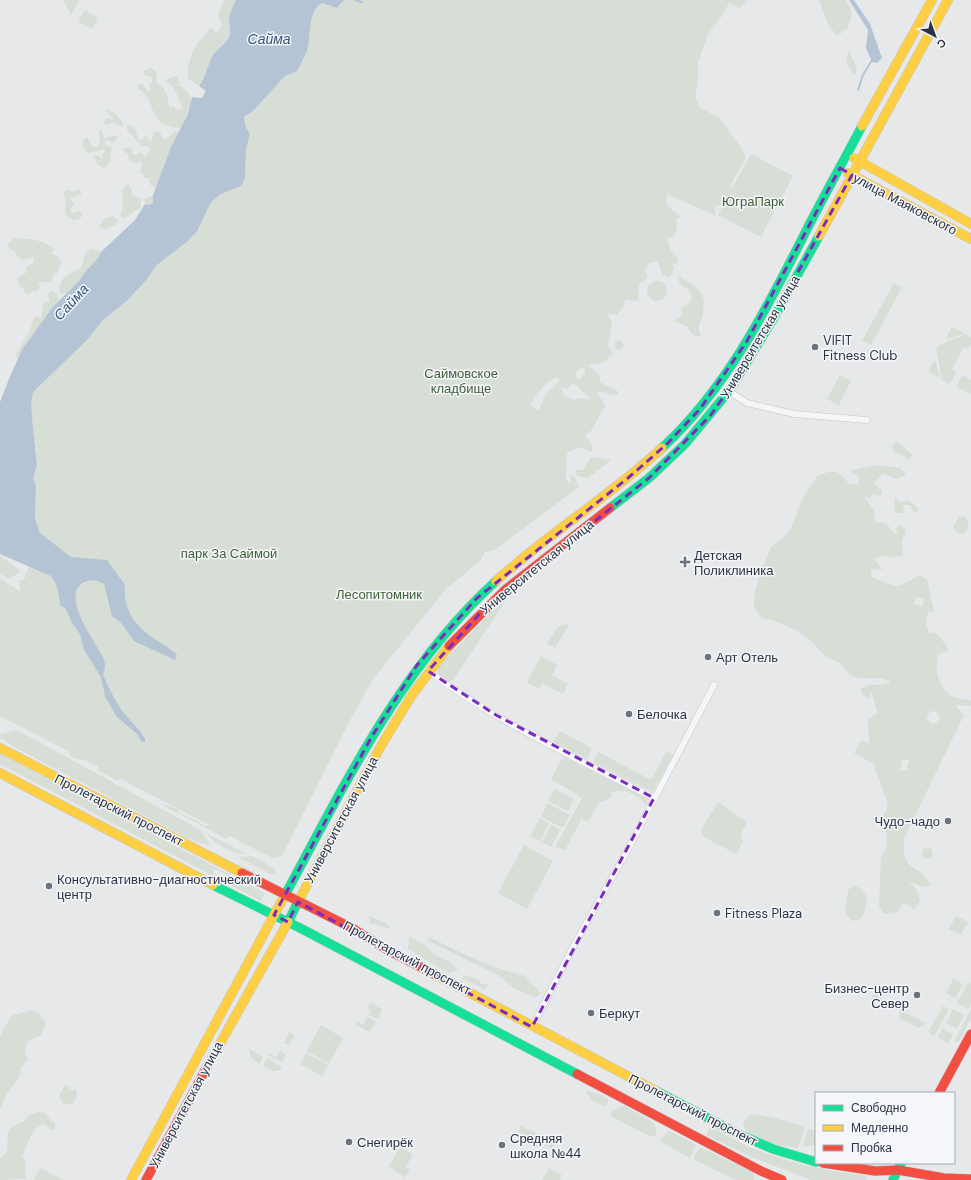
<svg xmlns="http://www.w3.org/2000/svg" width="971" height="1180" viewBox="0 0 971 1180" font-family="'DM Sans',sans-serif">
<rect width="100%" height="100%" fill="#e6e8ea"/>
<g fill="#d6ded6" fill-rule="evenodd">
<path d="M63 0H79L71 15Z"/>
<path d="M224 0H236L229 17 230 33 228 40 220 46 209 64 202 82 199 86 188 78V68L192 53 198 42 205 36 209 28 213 29 215 33 219 30 222 24 218 15Z"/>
<path d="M344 0H748L740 8 729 3 722 16 708 34 698 62V82L695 96 699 107 719 118 742 149 746 158 732 182 731 190 751 154 793 176 761 237 718 215 724 204 714 207 716 216 667 194 666 203 673 211 681 216 677 219V228L674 237 667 238 671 251 678 258V263L672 264 674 269 670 277 662 275 658 261 650 263 645 269 648 278 639 284 638 301 625 300 624 306 617 315 607 314 612 323 608 345 613 354 602 363 588 365 600 376V382L619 392 616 395 596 391 605 405 591 431 585 435 593 446 592 452 579 447 567 453 566 480 569 483 571 482 570 475 575 478 579 487 493 551 485 552 481 560 445 590 373 679 349 722 282 856 272 858 228 835 229 838 227 839 164 806 166 805 177 809 179 813 195 820 205 826 209 825 119 778 118 781 99 771 98 766C94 765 89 761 85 760 78 759 71 759 68 751L0 716V579L20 591 19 581 24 580 40 533 35 518 36 486 33 478 37 465 33 429 31 404 33 392 86 341 103 320 128 300 147 279 157 265 188 241 211 202 221 194 241 186 245 179 246 150 250 134 246 128 244 117 253 111 285 76 297 71C301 63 306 55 308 47 311 35 308 10 322 3L337 8ZM581 368H585V373L579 380 575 374ZM557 377 560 380 545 395 539 410 530 405C536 394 545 382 557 377ZM571 384 577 385 581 391 590 398 588 399 579 398 574 400 565 396 560 386 565 389 570 387Z"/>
<path d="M819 0H846L852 13 848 28 837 36 828 24Z"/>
<path d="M85 10 98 18 92 29 78 22Z"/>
<path d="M849 51 857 69 855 75C848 68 844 61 849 51Z"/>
<path d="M151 68 155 70C157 75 158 78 156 83 168 88 167 97 170 108L174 106 177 110 183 108C181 104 175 89 173 87 171 84 168 84 166 80L173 76 177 77 180 83 178 86H181L186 90 192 100 182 128C144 127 159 99 138 89L137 85 142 84 148 92 151 89 149 85 152 82V77L144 75 143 71Z"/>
<path d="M105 109 116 114 123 124 122 127 114 122 107 125 104 124V121L107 118 110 120 113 118Z"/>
<path d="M127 125H131L136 131 139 141 144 139V134L149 140H152L154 132H160L162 137 166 139 175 131 179 132 171 147 156 188 151 186 149 178H145L140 171 143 165 141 162 134 163 129 160 128 154 123 151 124 148H131L134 155 141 152 145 157 151 149 147 146H142L127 130Z"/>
<path d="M101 130 104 138 117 135 118 137 115 142 112 143 106 139 105 144 112 148 110 161 105 168C99 167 95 163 94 156H98L102 159 105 149 88 153 83 146V141L87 137 93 148 98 146 100 139 99 131Z"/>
<path d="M128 184 132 188V194L141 199V207L125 218 120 216 123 205 122 190Z"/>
<path d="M79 189 82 192 80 195 77 193 76 197H71V201L74 203 70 210 72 213 79 211 82 214 81 218 73 220 65 214 66 200 64 196 65 190H69L71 192Z"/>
<path d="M153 195V203L147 205 145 204V199Z"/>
<path d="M112 216 118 220 116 224 105 230 99 226 105 218Z"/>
<path d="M15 238C29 239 43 239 54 249L52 254 57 256 61 261 58 272 54 274 52 281 38 283 40 288 37 291H32L28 295 23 291 24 288 20 287 17 278 25 274 26 267 33 263 34 257 21 260 14 251 9 249 8 243Z"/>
<path d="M92 249 101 252C97 262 86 270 80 280 76 286 70 288 67 294L59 293C60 290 59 288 60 286 62 274 75 273 82 266 85 257 82 254 92 249Z"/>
<path d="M679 275C688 285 701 285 704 301 704 306 702 311 703 316 699 323 697 329 701 336 693 337 691 333 687 326L673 321 682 316 681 308 689 304 692 299 689 290 679 283Z"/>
<circle cx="657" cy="291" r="10"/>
<path d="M894 283 902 287 871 345 862 341Z"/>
<path d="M51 291 55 292 60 300 31 338 19 358 15 357C21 343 31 334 33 319L36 316 41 319 43 303 50 301 48 294Z"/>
<path d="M952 327 964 333 949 339 946 338Z"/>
<path d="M966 334 971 337V344L968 349 964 347 952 370 956 372 950 384 942 380 936 349 938 346Z"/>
<circle cx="619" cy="345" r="4.5"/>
<path d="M934 361 936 362 940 378 928 372Z"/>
<path d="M840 375 851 381 839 405 827 399Z"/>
<path d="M962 375 971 380V394L956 387Z"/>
<path d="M898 442 906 450 910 452 913 457 908 459C903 455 897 454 892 449L893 444Z"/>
<path d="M591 457 611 460 588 478 577 476 575 470H583Z"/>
<path d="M875 465 900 468 906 474C894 483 895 477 883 474L874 483 882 491 881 496 871 494 870 498 863 496 874 510 875 522 886 523 894 533 899 534 895 529 901 525 906 530 902 542 903 555 892 558 885 555 875 558 876 562 883 569 871 570V577C899 587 893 591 919 575L927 579 934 612 928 611 926 623 929 634 934 632 940 637 949 650 938 654C935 670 937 687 952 696 957 699 965 699 971 701V706L955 705 964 715 904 838C901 877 920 861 930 885L924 887 908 881 918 891 920 901 914 910 909 905 903 903 898 912 884 914 879 906 881 857C891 845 886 829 883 815L886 811 888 804 872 760 870 762 854 753 861 740 869 744 868 719 877 713 872 692 868 699 862 694 861 689C871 681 882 688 891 682 871 671 855 689 841 663 820 656 825 654 811 641 798 629 777 621 760 617 759 614 756 611 755 609 750 595 765 561 771 547 794 533 792 522 802 500 806 491 812 484 817 476 834 470 837 468 849 484L857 485 859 482V476L850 471ZM916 597 924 599 923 606 914 604ZM931 711 937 712 940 718 935 724 930 723 926 717ZM901 759 905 760 910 759 907 768 909 770 899 771 902 766Z"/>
<path d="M895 497 901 503 907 500 914 504 918 510 915 514 910 505H903L904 513H897L894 511Z"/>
<path d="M960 516 965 517 969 524 965 534 957 533 953 527Z"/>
<path d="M0 556 21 571 9 579 0 574Z"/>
<path d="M530 578 508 597 453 680 448 682 438 674V667L498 605Z"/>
<path d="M570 623 555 648 547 643 558 627Z"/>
<path d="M541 656 557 665 552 675 568 684 563 694 542 683 539 689 527 682Z"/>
<path d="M17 730 200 830 210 844V846L191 840 12 746 0 737V734Z"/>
<path d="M560 731 592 748 587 759 553 742Z"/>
<path d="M667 751 673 755 653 792 593 762 598 752 651 780Z"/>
<path d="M0 754 265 893 261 901 0 764ZM215 869 231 877 229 881 213 873Z"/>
<path d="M566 758 648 799 646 805C637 793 625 789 611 792L612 795 609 799 599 803 588 822 582 819 593 797 565 850 555 847 582 798 551 779 561 760Z"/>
<path d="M554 789 574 799 568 811 548 801Z"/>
<path d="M718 802 747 822 741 834 743 842 736 854 704 837 701 829Z"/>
<path d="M547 803 570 815 563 828 541 817Z"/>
<path d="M540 818 549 824 540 841 530 836Z"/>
<path d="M551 825 560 830 551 847 542 842Z"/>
<path d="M206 833 246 854C232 854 215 844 206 833Z"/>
<path d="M524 845 553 861 527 909 498 893Z"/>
<circle cx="927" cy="853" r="5.5"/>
<path d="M252 856 275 869 276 873 272 875 238 857Z"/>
<path d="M235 861 270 881 269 884Z"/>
<path d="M855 885 861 889 867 897 864 914 859 920 852 921 845 913 848 890Z"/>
<path d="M369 916 387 924 390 928C382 928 377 924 370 923Z"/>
<path d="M956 916 968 922 961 935 949 929Z"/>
<path d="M409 936 423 944 435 955 450 962 458 970 448 973 408 949Z"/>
<path d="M429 937C460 952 491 969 526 976 530 984 537 987 541 994L536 997 515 989 498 975 427 940Z"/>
<path d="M465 975 478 979 481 984H488L485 989 462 979Z"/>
<path d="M953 979 963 984 955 998 946 993Z"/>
<path d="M968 982 971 984V1003L968 1009 957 1003Z"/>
<path d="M884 985 888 987 880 1002 873 999 872 996 877 989 881 991Z"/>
<path d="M370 1003 382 1009 378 1018H375L368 1015 371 1010 367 1008Z"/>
<path d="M943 1006 949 1009 934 1036 928 1032Z"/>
<path d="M953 1009 964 1015 957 1029 946 1023Z"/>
<path d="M971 1009V1018L959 1041 956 1042 955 1040Z"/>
<path d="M31 1010 39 1014 46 1024 40 1036 28 1041 25 1050 28 1060 21 1068 20 1076 6 1095 0 1110V1036L11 1016Z"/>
<path d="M900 1010 926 1023 919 1028 899 1018Z"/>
<path d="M367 1017 376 1022 369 1032 356 1024 357 1022 363 1025Z"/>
<path d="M321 1025 343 1038 329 1064 307 1051Z"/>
<path d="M942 1028 953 1034 948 1043 938 1037Z"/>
<path d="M289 1032 295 1035 289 1045 284 1043Z"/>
<path d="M249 1049 263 1057 259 1064 251 1058Z"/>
<path d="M280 1051 286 1054 282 1062 268 1055 269 1054 276 1057Z"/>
<path d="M306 1053 328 1065 322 1076 300 1064Z"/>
<path d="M267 1058 282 1067 280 1070 273 1071 263 1066Z"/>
<path d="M65 1084 71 1090H76L77 1097 72 1105 62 1103 59 1096Z"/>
<path d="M585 1091 595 1092 608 1099V1104L604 1106 593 1101Z"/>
<path d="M624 1106 654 1123 657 1131 654 1137 649 1136 611 1116V1113L619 1107Z"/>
<path d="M39 1112 46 1113 51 1122H55V1130L50 1129 44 1124C29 1129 29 1144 22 1157L25 1160 26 1179 0 1180V1159L7 1151 8 1132 13 1126 23 1122 30 1114Z"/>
<path d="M754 1114 771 1117 805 1127 798 1148C784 1146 746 1141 743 1123L749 1115Z"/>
<path d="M521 1126 555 1143 552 1149 518 1132Z"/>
<path d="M710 1127C725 1134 739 1143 754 1149 791 1164 829 1171 868 1176L866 1180H811L749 1156 706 1135Z"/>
<path d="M808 1129 816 1131V1146L812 1145 803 1147Z"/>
<path d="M667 1132H672L696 1145 690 1158 660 1141Z"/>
<path d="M400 1147 413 1154 406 1167 410 1170 405 1178 389 1166Z"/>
<path d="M700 1147 754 1173V1180H736L693 1159Z"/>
<path d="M40 1168 63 1180H34Z"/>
<path d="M549 1168 562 1175 560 1180H542Z"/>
</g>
<g fill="#b4c4d5">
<path d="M236 0H344L337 8 322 3C308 10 311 35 308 47 306 55 301 63 297 71L285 76 253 111 244 117 246 128 250 134 246 150 245 179 241 186 221 194 211 202 197 231 188 241 157 265 147 279 128 300 103 320 86 341 33 392 31 404 33 429 37 465 33 478 36 486 35 518 40 533 71 557 107 560 125 585C123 603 130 619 144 631 154 640 167 645 177 655L175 660 134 641 121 623 112 616 104 584C97 580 88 578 81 584 62 602 97 642 104 660 106 666 105 670 103 675 109 688 115 701 123 712 130 721 140 729 145 739V742H142L137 734 116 716 105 696 101 677 84 650 80 634 72 623 66 609 60 605C59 594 58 585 51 576L0 554V402L9 379 22 350 52 308 80 280C85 269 97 263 101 252L135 220 145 204 148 205 153 203V195L171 147 188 114 192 97 202 98 206 91 199 86C205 79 208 64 213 55 218 48 225 44 228 39 232 33 229 25 229 18 230 12 234 5 236 0Z"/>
<path d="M849 0H854L870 24 882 58 877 63 872 62 866 48 868 30Z"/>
</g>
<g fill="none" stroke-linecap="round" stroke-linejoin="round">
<g stroke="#b4c4d5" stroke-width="2">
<path d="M355 0 362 2"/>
<path d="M858 90 863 75 872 60"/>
</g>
<defs>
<g id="street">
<path d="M729 391 747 403 794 414 867 420"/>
<path d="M428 671C498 723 578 759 654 798"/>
<path d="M532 1027 573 947 626 853 714 685"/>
</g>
<g id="fast">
<path d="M662 448C725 390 764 314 802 239 821 201 842 164 862 126"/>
<path d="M610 508 649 478 685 444 729 391 772 321 819 236"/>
<path d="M213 885 302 929 577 1074"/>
<path d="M285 895C345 784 401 667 496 581"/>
<path d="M288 922 298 902"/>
<path d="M658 1092 736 1133 773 1149 816 1162"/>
<path d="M893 1180 901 1163"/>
</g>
<g id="slow">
<path d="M862 126 932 0"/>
<path d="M854 158 971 224"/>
<path d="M848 173 971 239"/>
<path d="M819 236 948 0"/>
<path d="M496 581C549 533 610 496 662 448"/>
<path d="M0 748 242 873"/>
<path d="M0 773 213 885"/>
<path d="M298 902 382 744 412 695 449 646"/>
<path d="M274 915 285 895"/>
<path d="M436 975 658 1092"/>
<path d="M207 1067 288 922"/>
<path d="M131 1180 274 915"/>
</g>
<g id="jam">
<path d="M449 646 506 589 610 508"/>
<path d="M242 873 352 928 386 949 436 975"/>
<path d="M577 1074 761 1171 782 1180"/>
<path d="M939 1093 971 1034"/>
<path d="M823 1163 875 1171 898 1170 944 1178 971 1179"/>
<path d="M146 1180 207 1067"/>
</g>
</defs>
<use href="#street" stroke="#c4c6c8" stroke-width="7"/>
<use href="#fast" stroke="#c4c6c8" stroke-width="10"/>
<use href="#slow" stroke="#c4c6c8" stroke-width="10"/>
<use href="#jam" stroke="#c4c6c8" stroke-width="10"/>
<use href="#street" stroke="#f5f6f7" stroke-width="6"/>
<use href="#fast" stroke="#16e098" stroke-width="9"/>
<use href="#slow" stroke="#ffcf43" stroke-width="9"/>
<use href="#jam" stroke="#f24e42" stroke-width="9"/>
</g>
<path fill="none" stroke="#7b2cbf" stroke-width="3" stroke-dasharray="8 5" stroke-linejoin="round" d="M840 168 852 175 745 367 710 416 649 478 484 609 428 671 496 715 654 798 532 1027 298 902 288 922 274 915 371 738 417 665 477 598 628 478 667 444 700 409 747 341Z"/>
<g fill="#6c737f" stroke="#f4f6f9" stroke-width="1.5">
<circle cx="815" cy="347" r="4"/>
<path d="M683 556h4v4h4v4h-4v4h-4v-4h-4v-4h4z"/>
<circle cx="708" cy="657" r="4"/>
<circle cx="629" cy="714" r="4"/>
<circle cx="948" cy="821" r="4"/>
<circle cx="49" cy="886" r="4"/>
<circle cx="717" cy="913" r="4"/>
<circle cx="917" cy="995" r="4"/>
<circle cx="591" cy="1013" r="4"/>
<circle cx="349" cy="1142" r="4"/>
<circle cx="502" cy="1145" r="4"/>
</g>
<g text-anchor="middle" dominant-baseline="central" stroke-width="3" stroke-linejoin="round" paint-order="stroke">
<g font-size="13" fill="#3f6138" stroke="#f4f6f9">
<text x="753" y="201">ЮграПарк</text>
<text x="461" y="373">Саймовское<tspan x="461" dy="15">кладбище</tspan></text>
<text x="229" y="553">парк За Саймой</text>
<text x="379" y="594">Лесопитомник</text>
</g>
<g font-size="13" fill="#2b3445" stroke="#f4f6f9">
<text transform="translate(905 204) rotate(28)">улица Маяковского</text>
<text transform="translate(760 337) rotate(-59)">Университетская улица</text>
<text transform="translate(537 567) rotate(-39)">Университетская улица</text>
<text transform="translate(119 810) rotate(27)">Пролетарский проспект</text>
<text transform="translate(341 820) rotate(-62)">Университетская улица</text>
<text transform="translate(407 958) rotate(28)">Пролетарский проспект</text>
<text transform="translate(186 1105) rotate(-62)">Университетская улица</text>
<text transform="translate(693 1110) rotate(27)">Пролетарский проспект</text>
</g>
<g font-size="13" fill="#2b3445" stroke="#f4f6f9" text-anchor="start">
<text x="823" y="340">VIFIT<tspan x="823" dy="15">Fitness Club</tspan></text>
<text x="694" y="555">Детская<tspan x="694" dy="15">Поликлиника</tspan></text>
<text x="716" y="657">Арт Отель</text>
<text x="637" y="714">Белочка</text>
<text x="940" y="821" text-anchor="end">Чудо-чадо</text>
<text x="57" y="879">Консультативно-диагностический<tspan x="57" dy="15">центр</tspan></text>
<text x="725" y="913">Fitness Plaza</text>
<text x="909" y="988" text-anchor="end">Бизнес-центр<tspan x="909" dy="15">Север</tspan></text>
<text x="599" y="1013">Беркут</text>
<text x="510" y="1138">Средняя<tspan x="510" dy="15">школа №44</tspan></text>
<text x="357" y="1142">Снегирёк</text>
</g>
<g font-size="14" font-style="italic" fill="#34527a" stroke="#f4f6f9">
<text x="269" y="39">Сайма</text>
<text transform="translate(71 302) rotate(-47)">Сайма</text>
</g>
</g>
<rect x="815" y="1092" width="140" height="72" fill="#f4f6f9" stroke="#a4a8b1"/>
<rect x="823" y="1105" width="20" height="6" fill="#16e098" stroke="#a4a8b1"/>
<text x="851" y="1112" font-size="12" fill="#2b3445">Свободно</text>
<rect x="823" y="1125" width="20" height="6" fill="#ffcf43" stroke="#a4a8b1"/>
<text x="851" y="1132" font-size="12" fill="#2b3445">Медленно</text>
<rect x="823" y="1145" width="20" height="6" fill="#f24e42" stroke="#a4a8b1"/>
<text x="851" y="1152" font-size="12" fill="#2b3445">Пробка</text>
<g transform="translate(935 36) rotate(139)" stroke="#f4f6f9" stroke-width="3" paint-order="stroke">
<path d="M0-3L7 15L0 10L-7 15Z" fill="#2b3445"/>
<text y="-6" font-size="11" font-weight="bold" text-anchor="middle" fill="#2b3445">С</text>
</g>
</svg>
